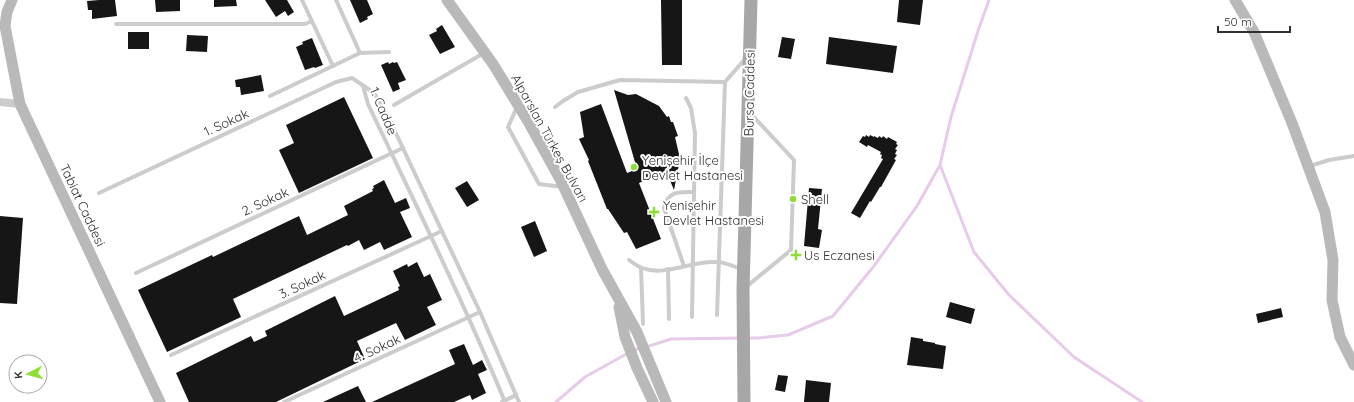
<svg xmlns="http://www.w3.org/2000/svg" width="1354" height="402" viewBox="0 0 1354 402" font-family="Quicksand,sans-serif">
<rect width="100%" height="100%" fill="#fff"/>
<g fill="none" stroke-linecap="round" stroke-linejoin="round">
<g stroke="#e8caea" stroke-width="3">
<path d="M940 165 974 252 1009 295 1074 357 1142 402"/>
<path d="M747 338H758L788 335 833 316 874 266 917 206 940 165 951 117 978 31 989 0"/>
<path d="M646 347 671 339 741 338"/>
<path d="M556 402 585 377 630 352 640 348"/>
</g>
</g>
<g fill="#161616">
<path d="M99 0H115L117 16 92 19V10H88L87 1Z"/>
<path d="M155 0H180V11L156 12Z"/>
<path d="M214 0H236L237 6 214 7Z"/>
<path d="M265 0H287L294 12 288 16 285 11 276 17Z"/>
<path d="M350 0H367L373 14 367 17 368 19 360 23Z"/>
<path d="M661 0H682V65H662Z"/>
<path d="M899 0H923L920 25 897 22Z"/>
<path d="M442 25 455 47 440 54 429 35 437 31 436 29Z"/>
<rect x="128" y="32" width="21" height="17"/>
<path d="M187 35 208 36 207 52 186 51Z"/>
<path d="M782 37 795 39 791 59 778 57Z"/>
<path d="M829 37 897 46 893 73 826 64Z"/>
<path d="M312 38 323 65 315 68 314 67 305 70 296 47 303 44 302 42Z"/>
<path d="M388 62 389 64 393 62 394 63 397 62 406 80 398 83 400 89 393 92 381 65Z"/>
<path d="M261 75 264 91 241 95 240 87H236L235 80Z"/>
<path d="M614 90 628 95 636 94 659 106 667 117 669 116 671 122H673L678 136 675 137 681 163 679 164 674 190 666 171 639 183 661 239 636 249 627 232 624 233 608 209H607L588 161 589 160 579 139 584 137 580 112 601 104 627 173 637 169Z"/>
<path d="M344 97 373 158 299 193 279 150 294 143 286 125Z"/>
<path d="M866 135 869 137 870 135 874 137V136L878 138 879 136 882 138 883 136 887 139 888 137 897 142 896 144 898 145 895 149 897 150 895 154 897 155 894 159 896 160 881 187H880L871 202 870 201 860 218 851 213 883 159 881 158 882 155 880 154 881 152 868 145 867 147 859 142 863 136 865 137Z"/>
<path d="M384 180 395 203 406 198 410 208 400 212 412 237 384 250 380 242 364 250 359 240 348 246 347 245 233 299 241 317 167 352 138 290 212 255 213 257 299 216 307 235 348 215 344 206 373 191 372 189 374 188 373 186Z"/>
<path d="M467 181 479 200 467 207 455 188Z"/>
<path d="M809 188 822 189 818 229 822 230 819 248 804 246Z"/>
<path d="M0 216 23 218 17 304 0 303Z"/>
<path d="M535 221 547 251 534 257 521 227Z"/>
<path d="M417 262 424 277 430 274 442 300 427 307 436 325 405 340 396 323 357 341 365 359 276 402H189L176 373 251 336 254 342 267 336 265 331 335 296 344 316 399 290 398 287 400 286 393 271 407 264 408 267Z"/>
<path d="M950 302 975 309 971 324 946 317Z"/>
<path d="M1281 308 1283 317 1258 323 1256 314Z"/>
<path d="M911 337 923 339V341L935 343V344L946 346 943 369 907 365Z"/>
<path d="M464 344 473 365 482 360 487 370 478 374 486 393 472 400 470 395 454 402H372L455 364 449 350Z"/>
<path d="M778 375 788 376 785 392 775 390Z"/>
<path d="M806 380 831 383 829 402H804Z"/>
<path d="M358 386 366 402H323Z"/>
</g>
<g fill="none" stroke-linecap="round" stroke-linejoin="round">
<g stroke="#ccc" stroke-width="4">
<path d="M302 0 333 66"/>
<path d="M116 24H305L312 21"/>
<path d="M360 53 389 52"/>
<path d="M363 86 368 104C415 203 463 301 505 402"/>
<path d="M270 96 360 53 336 0"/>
<path d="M686 98 691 108 695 133 692 317"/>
<path d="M394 105 484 53"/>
<path d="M517 107 508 127 539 184 563 187"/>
<path d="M555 107 563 101 578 92 620 80 725 82"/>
<path d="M1310 166 1329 160 1354 156"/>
<path d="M99 193 336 82 352 78 374 93 385 110 480 312 519 402"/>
<path d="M629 260C633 263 637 266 642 268 666 277 692 260 717 262 724 262 733 266 741 269"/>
<path d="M684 266 664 208C668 190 680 192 694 192"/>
<path d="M641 268 643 324"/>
<path d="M668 269 669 319"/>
<path d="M136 273 403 148"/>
<path d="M746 287 791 250 794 160 751 114"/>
<path d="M717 315 725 82 745 59"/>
<path d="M171 355 442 231"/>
<path d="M284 402 480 312"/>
<path d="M502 402 516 395"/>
</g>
<path stroke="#ccc" stroke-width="8" d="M0 102 20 104"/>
<g stroke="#b9b9b9" stroke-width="11">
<path d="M12 0 7 12 5 26 20 104 160 402"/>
<path d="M447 0 493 64 529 123 560 179 602 269 637 332 666 402"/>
<path d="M1235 0 1254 32 1292 123 1325 212 1333 260 1332 300 1340 337 1354 365"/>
<path d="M619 307 625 337 637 368 653 402"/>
</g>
<path stroke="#a7a7a7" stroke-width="13" d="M744 402 743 290 751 0"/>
</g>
<g fill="#8fde38" stroke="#fff" stroke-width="1.5">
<circle cx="634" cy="167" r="4"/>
<circle cx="793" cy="199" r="4"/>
<path d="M652 206h4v4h4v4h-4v4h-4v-4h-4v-4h4z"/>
<path d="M794 249h4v4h4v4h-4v4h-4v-4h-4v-4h4z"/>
</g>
<g text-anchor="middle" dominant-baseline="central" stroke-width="4" stroke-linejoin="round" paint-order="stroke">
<g font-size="13" fill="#2f2f2f" stroke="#fff">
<text transform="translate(749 93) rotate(-89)">Bursa Caddesi</text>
<text transform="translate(384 111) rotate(67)">1. Cadde</text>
<text transform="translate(226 122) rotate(-25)">1. Sokak</text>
<text transform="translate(550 138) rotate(61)">Alparslan Türkeş Bulvarı</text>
<text transform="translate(265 201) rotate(-25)">2. Sokak</text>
<text transform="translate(83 205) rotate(65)">Tabiat Caddesi</text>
<text transform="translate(302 284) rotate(-25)">3. Sokak</text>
<text transform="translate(377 348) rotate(-25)">4. Sokak</text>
</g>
<g font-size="13" fill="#2f2f2f" stroke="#fff" text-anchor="start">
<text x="642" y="160">Yenişehir İlçe<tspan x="642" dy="15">Devlet Hastanesi</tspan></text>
<text x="801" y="199">Shell</text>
<text x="663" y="205">Yenişehir<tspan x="663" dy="15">Devlet Hastanesi</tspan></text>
<text x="804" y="255">Us Eczanesi</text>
</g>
</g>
<g transform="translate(28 374) rotate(264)"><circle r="19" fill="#ffffff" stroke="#acacac"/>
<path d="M0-3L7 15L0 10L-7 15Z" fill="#8fde38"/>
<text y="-6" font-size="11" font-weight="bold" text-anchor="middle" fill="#2f2f2f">K</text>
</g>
<path d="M1218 26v6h72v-6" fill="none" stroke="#2f2f2f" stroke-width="2"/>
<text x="1224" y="26" font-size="12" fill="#2f2f2f" stroke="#ffffff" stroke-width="3" paint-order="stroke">50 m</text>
</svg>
